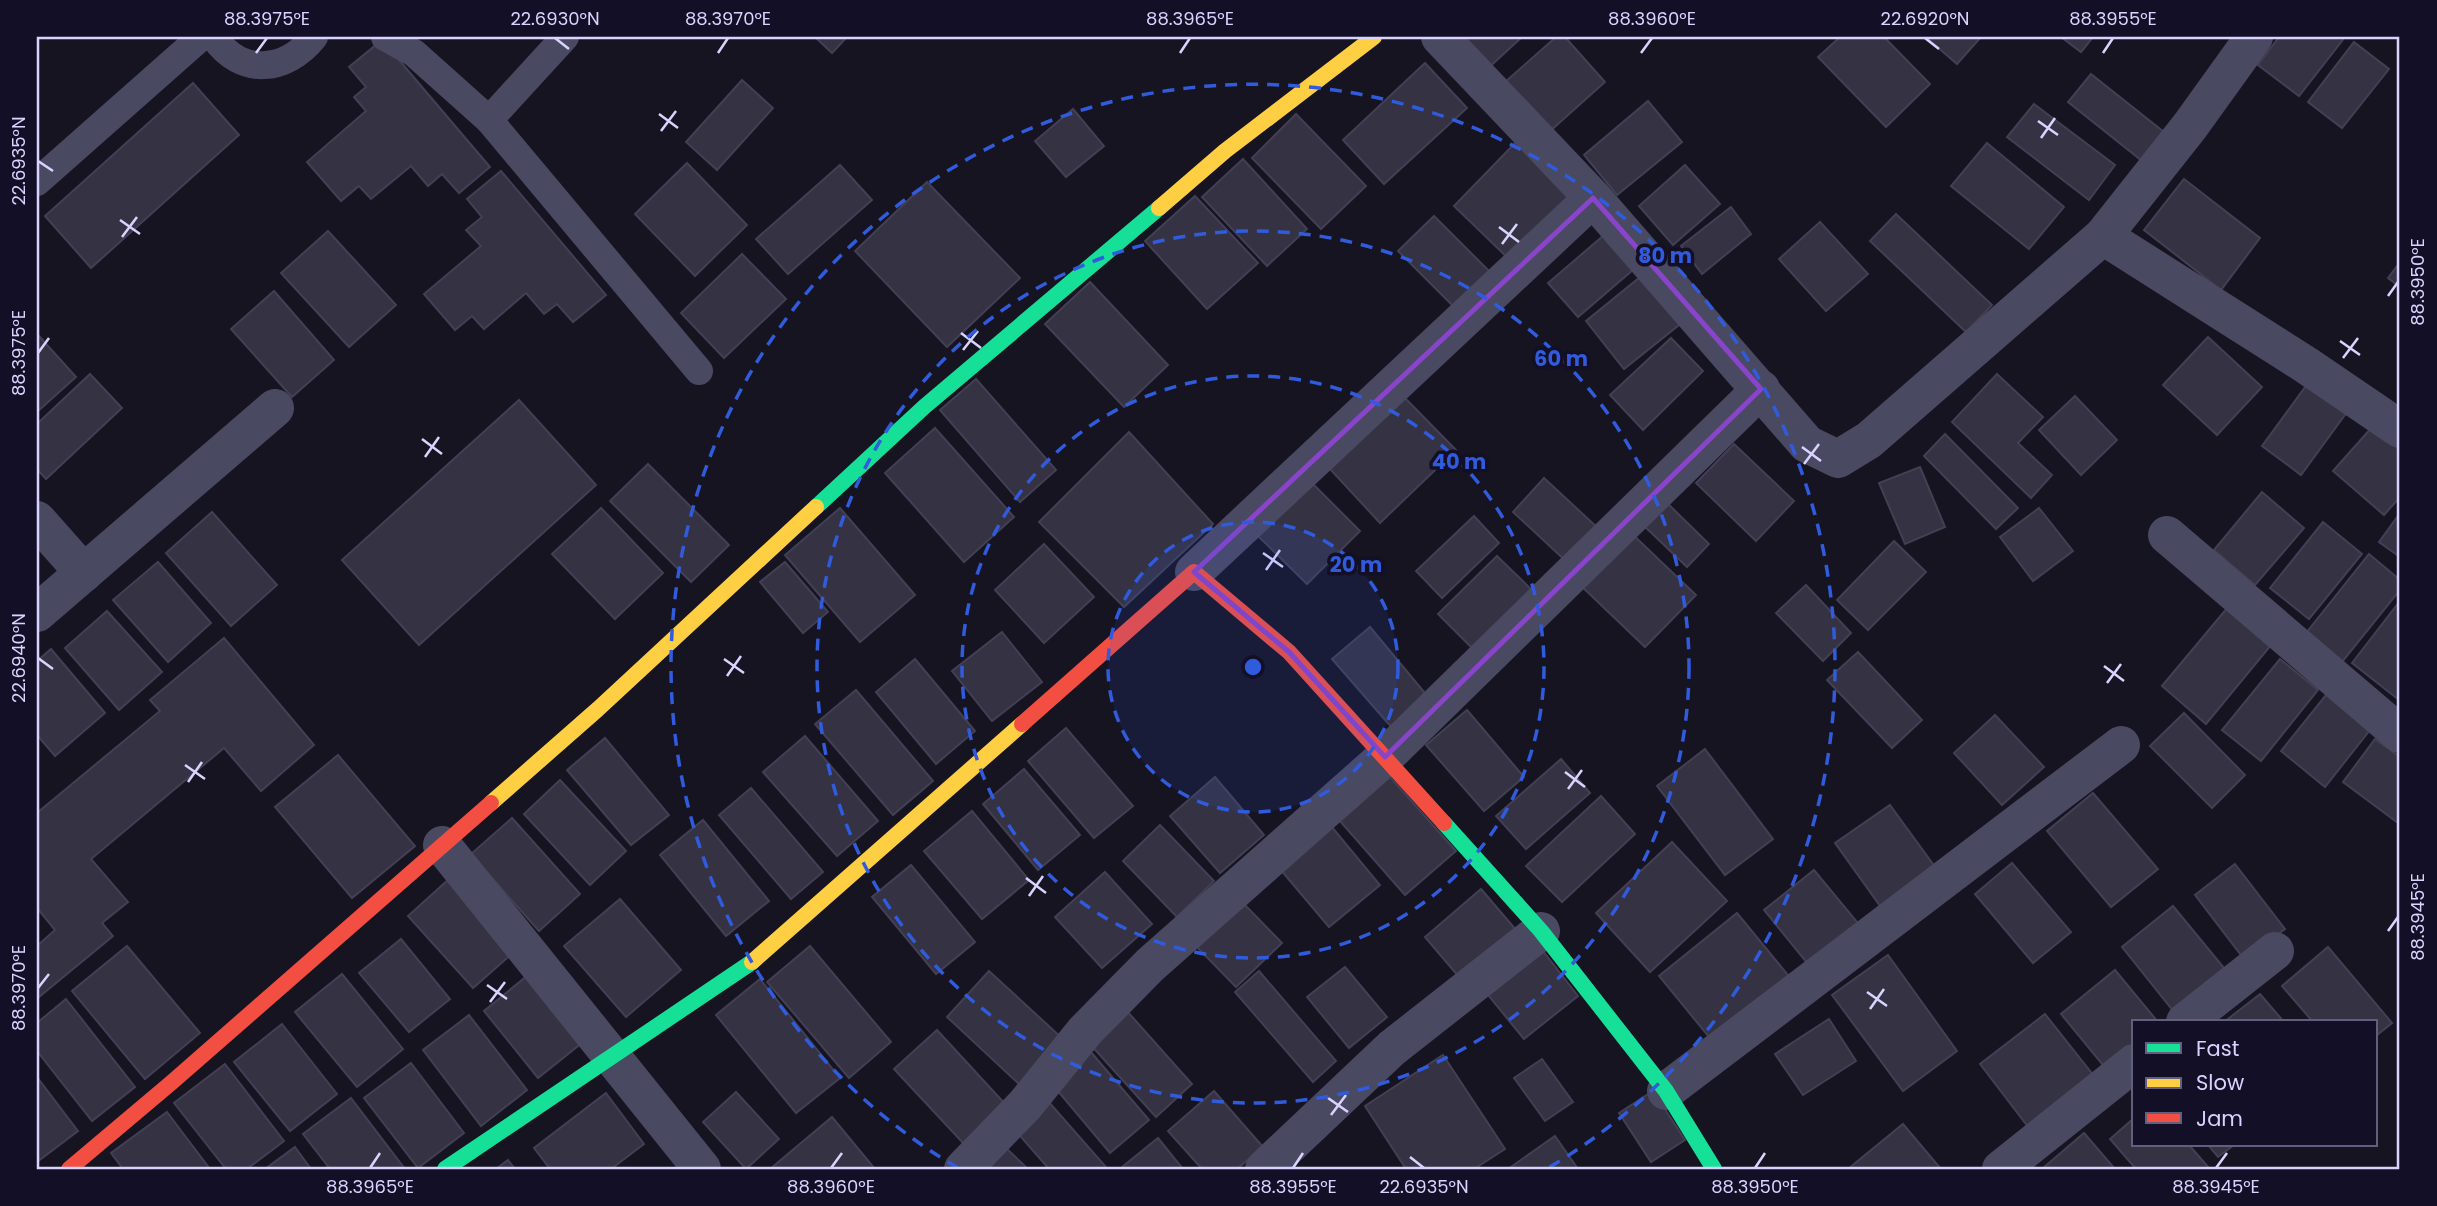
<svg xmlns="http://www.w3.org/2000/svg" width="2437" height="1206" viewBox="0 0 2437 1206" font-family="Poppins,sans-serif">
<rect width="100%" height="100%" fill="#161421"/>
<g fill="#343243" stroke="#433f54" stroke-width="2">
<path d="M815 37H847L832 53Z"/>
<path d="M1454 37H1522L1485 71Z"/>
<path d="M1556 37H1565L1605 82 1549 132 1505 82Z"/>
<path d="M1840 37H1884L1930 84 1886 127 1818 57Z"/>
<path d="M1930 37H1981L1957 64 1928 39Z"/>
<path d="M2061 37H2093L2081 52Z"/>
<path d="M2279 37H2345L2299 96 2258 65Z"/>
<path d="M382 40 490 167 459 193 442 174 428 186 411 166 371 199 359 186 341 201 307 162 366 111 354 97 366 87 349 67Z"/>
<path d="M2354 42 2389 69 2342 128 2308 102Z"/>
<path d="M1425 63 1467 108 1384 184 1343 140Z"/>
<path d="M2091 74 2174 140 2151 168 2068 102Z"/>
<path d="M742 80 773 108 717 170 686 142Z"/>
<path d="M193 83 239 135 91 268 45 216Z"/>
<path d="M1648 101 1682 142 1617 195 1584 155Z"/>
<path d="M2034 104 2115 165 2089 200 2007 137Z"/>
<path d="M1073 109 1104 146 1066 177 1035 141Z"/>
<path d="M1296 114 1366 186 1321 229 1252 158Z"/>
<path d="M1520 138 1580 195 1514 264 1454 206Z"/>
<path d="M1987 143 2064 207 2029 249 1951 186Z"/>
<path d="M1243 159 1307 229 1267 266 1202 197Z"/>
<path d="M687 163 747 225 695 276 635 214Z"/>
<path d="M840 165 872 200 788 274 756 239Z"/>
<path d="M1685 165 1720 204 1673 245 1639 206Z"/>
<path d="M501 171 606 295 573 322 557 304 544 314 526 293 484 329 472 316 455 330 424 294 481 246 466 230 482 217 467 199Z"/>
<path d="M2184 179 2260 238 2221 290 2144 230Z"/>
<path d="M927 182 1020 278 947 347 855 251Z"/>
<path d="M1195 196 1258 263 1207 309 1145 241Z"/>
<path d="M1731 207 1751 234 1702 274 1681 246Z"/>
<path d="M1896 214 1992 305 1966 332 1870 241Z"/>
<path d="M1434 216 1494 276 1458 311 1398 251Z"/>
<path d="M1820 222 1868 274 1826 311 1779 259Z"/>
<path d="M1610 230 1640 264 1578 317 1548 283Z"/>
<path d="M328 231 396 305 349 347 281 273Z"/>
<path d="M742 254 786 299 724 358 681 313Z"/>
<path d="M2400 262V287L2388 278Z"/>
<path d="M1650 269 1689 317 1624 369 1586 321Z"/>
<path d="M1090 282 1168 365 1124 407 1045 324Z"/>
<path d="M274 291 334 360 292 397 231 329Z"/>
<path d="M39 336 76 377 37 412V339Z"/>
<path d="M2208 337 2262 387 2217 435 2163 385Z"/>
<path d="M1671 338 1703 371 1643 430 1610 395Z"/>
<path d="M90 374 122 408 46 479 37 469V424Z"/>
<path d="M1997 374 2043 417 2018 443 2052 475 2031 498 1952 422Z"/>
<path d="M976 379 1056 470 1020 502 940 410Z"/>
<path d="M2311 379 2350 408 2301 475 2262 446Z"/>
<path d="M2075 396 2117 440 2081 475 2039 430Z"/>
<path d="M1405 398 1456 450 1380 523 1330 469Z"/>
<path d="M519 400 596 485 419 645 342 560Z"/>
<path d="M2373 426 2400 450V497L2384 515 2333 471Z"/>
<path d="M935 428 1014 517 964 562 885 473Z"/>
<path d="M1129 432 1213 524 1124 607 1039 522Z"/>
<path d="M1945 434 2018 508 1996 529 1924 456Z"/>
<path d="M1734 444 1794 501 1756 541 1696 483Z"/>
<path d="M648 464 729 545 691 582 610 501Z"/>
<path d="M1920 467 1945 527 1905 544 1879 483Z"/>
<path d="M1544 478 1600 530 1568 563 1513 512Z"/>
<path d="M1311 482 1360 531 1307 584 1258 536Z"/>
<path d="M2262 492 2304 528 2255 585 2214 550Z"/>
<path d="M1664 500 1709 544 1687 567 1641 523Z"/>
<path d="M601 508 663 573 615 619 552 554Z"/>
<path d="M840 508 915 595 860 642 785 555Z"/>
<path d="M2039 508 2073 551 2033 581 2000 537Z"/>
<path d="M212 512 277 585 231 626 166 553Z"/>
<path d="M2400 513V557L2379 542Z"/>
<path d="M1474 516 1499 543 1442 598 1416 571Z"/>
<path d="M2323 522 2362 554 2309 619 2270 588Z"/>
<path d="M1629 531 1696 595 1645 647 1578 583Z"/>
<path d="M1894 541 1926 572 1868 630 1837 600Z"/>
<path d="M1044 544 1094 597 1044 643 995 590Z"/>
<path d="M2369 554 2400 580V590L2342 662 2306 633Z"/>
<path d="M1497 556 1534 592 1475 651 1438 614Z"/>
<path d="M158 562 211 623 168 662 113 600Z"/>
<path d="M785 562 828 612 803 633 760 582Z"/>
<path d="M1806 585 1851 633 1823 661 1776 613Z"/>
<path d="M2400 601V699L2399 700 2352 663Z"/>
<path d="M2228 607 2272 644 2206 724 2162 686Z"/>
<path d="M107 611 162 672 119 710 65 648Z"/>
<path d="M1370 627 1429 698 1393 729 1332 659Z"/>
<path d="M1002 632 1042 682 992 721 952 671Z"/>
<path d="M224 638 314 745 261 791 224 748 91 859 128 902 102 923 113 936 39 997 37 994V946L55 930 37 908V813L160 711 150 700Z"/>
<path d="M51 649 105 713 55 756 37 735V661Z"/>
<path d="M1858 652 1922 720 1892 748 1827 680Z"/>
<path d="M915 659 975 731 936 764 876 692Z"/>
<path d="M2280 659 2318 690 2261 761 2222 730Z"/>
<path d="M856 690 933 781 893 815 815 724Z"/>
<path d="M2326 695 2370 730 2325 787 2281 751Z"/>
<path d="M1467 710 1524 777 1484 811 1426 745Z"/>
<path d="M2184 713 2245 775 2212 808 2150 746Z"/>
<path d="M1995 715 2044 767 2002 805 1954 753Z"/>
<path d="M1066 728 1133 806 1094 838 1028 761Z"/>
<path d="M805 736 878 821 837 856 763 772Z"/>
<path d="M605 738 669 815 631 845 567 770Z"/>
<path d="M2375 739 2400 757V821L2398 823 2343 782Z"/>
<path d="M1705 749 1773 839 1725 875 1657 786Z"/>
<path d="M338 755 415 846 352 898 275 807Z"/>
<path d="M1561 759 1590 793 1526 849 1496 816Z"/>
<path d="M1024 769 1080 835 1038 870 983 804Z"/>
<path d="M1215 777 1264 835 1220 873 1170 816Z"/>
<path d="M1390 777 1456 851 1405 895 1340 821Z"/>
<path d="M560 780 626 851 590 885 524 814Z"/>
<path d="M751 788 823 872 791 899 719 815Z"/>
<path d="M2093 793 2158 869 2111 907 2047 831Z"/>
<path d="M1601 796 1635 834 1562 902 1526 866Z"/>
<path d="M1890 805 1938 871 1883 910 1835 843Z"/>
<path d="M972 811 1029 880 982 919 924 851Z"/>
<path d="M512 818 580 894 539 931 471 854Z"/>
<path d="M703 820 769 901 726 936 660 855Z"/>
<path d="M1160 825 1214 881 1177 917 1123 861Z"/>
<path d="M1331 826 1380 885 1329 927 1280 869Z"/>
<path d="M1672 842 1727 901 1650 972 1596 913Z"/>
<path d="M2012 863 2071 932 2033 963 1975 894Z"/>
<path d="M2235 864 2285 929 2244 959 2195 895Z"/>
<path d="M911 865 975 942 936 974 872 897Z"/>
<path d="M1814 870 1862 928 1812 969 1764 910Z"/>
<path d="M1105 872 1152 924 1102 968 1055 917Z"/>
<path d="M449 879 514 952 473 988 408 916Z"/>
<path d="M1481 889 1522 937 1465 984 1425 937Z"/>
<path d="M620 899 681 970 626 1017 564 946Z"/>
<path d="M1241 901 1282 943 1236 987 1195 945Z"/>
<path d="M2173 906 2234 980 2182 1022 2122 947Z"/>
<path d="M1737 913 1792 980 1714 1043 1659 976Z"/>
<path d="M401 939 450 999 409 1032 359 973Z"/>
<path d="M127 946 200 1033 145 1079 72 991Z"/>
<path d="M810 946 891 1042 849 1078 767 982Z"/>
<path d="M2328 947 2392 1023 2376 1036V1022H2313L2282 986Z"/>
<path d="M1543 951 1578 996 1524 1039 1488 995Z"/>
<path d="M1888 955 1957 1051 1903 1091 1832 995Z"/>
<path d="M1345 967 1387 1017 1349 1048 1307 997Z"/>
<path d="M2115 970 2158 1022H2134V1058L2112 1076 2061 1014Z"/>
<path d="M533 971 588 1038 538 1078 484 1011Z"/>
<path d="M989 971 1064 1040 1021 1086 947 1017Z"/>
<path d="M1259 971 1336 1061 1313 1082 1235 992Z"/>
<path d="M342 974 403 1049 357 1087 295 1012Z"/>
<path d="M760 979 840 1078 796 1113 716 1015Z"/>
<path d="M2260 994 2284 1022H2224Z"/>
<path d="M66 999 135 1087 92 1121 37 1051V1023Z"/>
<path d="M1126 1010 1192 1084 1156 1117 1089 1043Z"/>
<path d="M2045 1014 2098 1081 2032 1132 1980 1064Z"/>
<path d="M469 1015 527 1090 481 1126 423 1050Z"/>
<path d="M1829 1019 1856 1061 1803 1095 1775 1054Z"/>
<path d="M282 1024 337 1094 290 1131 234 1062Z"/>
<path d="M937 1030 1006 1105 964 1144 894 1069Z"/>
<path d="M1090 1051 1149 1120 1110 1153 1052 1084Z"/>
<path d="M1443 1055 1505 1149 1474 1169H1406L1365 1106Z"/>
<path d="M1542 1059 1573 1102 1545 1121 1514 1078Z"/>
<path d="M411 1063 464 1133 418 1168 364 1098Z"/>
<path d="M225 1064 284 1141 247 1169H226L174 1103Z"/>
<path d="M37 1077 78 1131 37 1162Z"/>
<path d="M1214 1091 1263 1147 1237 1169H1202L1168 1131Z"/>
<path d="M1653 1091 1685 1140 1651 1162 1619 1113Z"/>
<path d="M736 1092 779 1139 746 1169 703 1122Z"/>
<path d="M606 1093 644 1144 611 1169H550L534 1148Z"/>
<path d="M351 1098 405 1169H330L303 1134Z"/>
<path d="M1047 1100 1106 1167 1103 1169H1049L1014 1129Z"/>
<path d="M167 1112 210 1169H123L111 1153Z"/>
<path d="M832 1117 875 1169H770Z"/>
<path d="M2134 1118V1145H2189L2210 1169H2136L2110 1139Z"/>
<path d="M1903 1124 1941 1169H1848Z"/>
<path d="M2084 1133 2115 1169H2044L2043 1168Z"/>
<path d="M1555 1136 1578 1169H1508Z"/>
<path d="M1158 1138 1183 1169H1124L1122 1167Z"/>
<path d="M2208 1145H2234L2218 1157Z"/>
<path d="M295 1147 311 1169H265Z"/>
<path d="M1006 1148 1028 1169H985Z"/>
<path d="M508 1160 515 1169H496Z"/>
</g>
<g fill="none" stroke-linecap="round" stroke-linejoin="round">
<g stroke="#4a4962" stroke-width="28">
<path d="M214 37C241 77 286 72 314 37"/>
<path d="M385 37 414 53 489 120 699 371"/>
<path d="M489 120 565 37"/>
<path d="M37 182 201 37"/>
</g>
<g stroke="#4a4962" stroke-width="38">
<path d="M1440 37 1593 198 1807 444 1838 459 1869 440 2103 236 2190 126 2254 37"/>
<path d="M2103 236 2306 365 2400 429"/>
<path d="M37 520 84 573"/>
<path d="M2167 535 2400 734"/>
<path d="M1194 572 1593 198"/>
<path d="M37 613 275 408"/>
<path d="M442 845 702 1169"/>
<path d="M2185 1022 2275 951"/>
<path d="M1666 1091 2121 745"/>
<path d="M963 1169 1025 1105 1085 1031 1150 965 1385 757 1761 389"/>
<path d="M1264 1169 1392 1048 1541 931"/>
<path d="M2001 1169 2134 1063"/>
</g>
<g stroke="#16e098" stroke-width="16">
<path d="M816 507 924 407 1159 208"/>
<path d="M1444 823 1541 931 1666 1091 1714 1169"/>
<path d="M445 1169 752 962"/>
</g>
<g stroke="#ffcf43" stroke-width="16">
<path d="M1159 208 1225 151 1374 37"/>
<path d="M491 803 598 709 816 507"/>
<path d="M752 962 1022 724"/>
</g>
<g stroke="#f24e42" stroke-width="16">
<path d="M1022 724 1194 572 1289 652 1444 823"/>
<path d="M69 1169 171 1083 491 803"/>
</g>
</g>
<path fill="none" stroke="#8945c9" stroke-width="5" stroke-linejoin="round" d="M1593 198 1761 389 1385 757 1289 652 1194 572Z"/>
<path fill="none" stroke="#d9d4ff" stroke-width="2.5" d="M555 38 569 49M1925 38 1939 49M256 53 267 38M718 53 728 38M1180 53 1190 38M1641 53 1652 38M2103 53 2113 38M659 114 678 128M2038 121 2058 135M661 131 676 111M2041 138 2055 118M38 161 53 171M120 220 140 234M1499 227 1519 242M122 237 137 217M1502 244 1517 224M2388 296 2398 282M961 333 981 348M2340 341 2360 355M963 350 978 331M38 353 49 338M2343 358 2358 338M422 439 442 454M1802 447 1821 461M425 457 439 437M1804 464 1819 444M1263 553 1283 567M1266 570 1280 550M38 658 53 669M724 659 744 673M2104 666 2124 681M727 676 741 656M2107 683 2121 664M185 765 205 779M1565 772 1585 787M188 782 202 762M1568 789 1582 770M1026 878 1046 893M1029 896 1043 876M2388 931 2398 917M487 985 507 999M38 988 49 974M1867 992 1887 1006M490 1002 505 982M1870 1009 1884 989M1328 1098 1348 1112M1331 1115 1346 1095M1410 1157 1424 1168M370 1168 380 1153M831 1168 842 1153M1293 1168 1303 1153M1755 1168 1765 1153M2216 1168 2227 1153"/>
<circle cx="1253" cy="667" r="145" fill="#305bdc" fill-opacity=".12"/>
<g fill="none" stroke="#305bdc" stroke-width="3.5" stroke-dasharray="12 9">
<circle cx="1253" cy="667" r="145"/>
<circle cx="1253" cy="667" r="291"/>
<circle cx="1253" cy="667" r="436"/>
<path d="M958 1168A582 582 0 1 1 1548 1168"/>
</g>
<circle cx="1253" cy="667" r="10" fill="#305bdc" stroke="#130f26" stroke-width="3.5"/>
<g font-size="21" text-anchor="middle" font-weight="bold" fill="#305bdc" stroke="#130f26" stroke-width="7" stroke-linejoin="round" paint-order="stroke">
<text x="1665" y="263">80 m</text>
<text x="1561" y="366">60 m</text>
<text x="1459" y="469">40 m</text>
<text x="1356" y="572">20 m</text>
</g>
<rect width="2437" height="1206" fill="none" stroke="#130f26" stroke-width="77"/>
<rect x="2132" y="1020" width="245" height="126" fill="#130f26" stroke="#625e7d" stroke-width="2"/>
<rect x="2146" y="1043" width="35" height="10" fill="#16e098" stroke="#625e7d" stroke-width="2"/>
<text x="2196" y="1056" font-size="21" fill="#d9d4ff">Fast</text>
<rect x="2146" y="1078" width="35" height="10" fill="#ffcf43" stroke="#625e7d" stroke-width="2"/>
<text x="2196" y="1090" font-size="21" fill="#d9d4ff">Slow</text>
<rect x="2146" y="1113" width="35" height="10" fill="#f24e42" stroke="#625e7d" stroke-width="2"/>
<text x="2196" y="1126" font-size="21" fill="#d9d4ff">Jam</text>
<rect x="38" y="38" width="2360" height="1130" fill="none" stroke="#d9d4ff" stroke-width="2.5"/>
<g font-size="18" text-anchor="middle" fill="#d9d4ff">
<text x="267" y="25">88.3975°E</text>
<text x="555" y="25">22.6930°N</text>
<text x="728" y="25">88.3970°E</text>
<text x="1190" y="25">88.3965°E</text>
<text x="1652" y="25">88.3960°E</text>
<text x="1925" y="25">22.6920°N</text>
<text x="2113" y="25">88.3955°E</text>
<text transform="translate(19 161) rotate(-90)" y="6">22.6935°N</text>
<text transform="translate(2418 282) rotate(-90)" y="6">88.3950°E</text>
<text transform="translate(19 353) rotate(-90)" y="6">88.3975°E</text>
<text transform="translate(19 658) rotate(-90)" y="6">22.6940°N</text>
<text transform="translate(2418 917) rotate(-90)" y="6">88.3945°E</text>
<text transform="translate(19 988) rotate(-90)" y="6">88.3970°E</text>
<text x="370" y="1193">88.3965°E</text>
<text x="831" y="1193">88.3960°E</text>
<text x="1293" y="1193">88.3955°E</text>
<text x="1424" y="1193">22.6935°N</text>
<text x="1755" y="1193">88.3950°E</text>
<text x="2216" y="1193">88.3945°E</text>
</g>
</svg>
